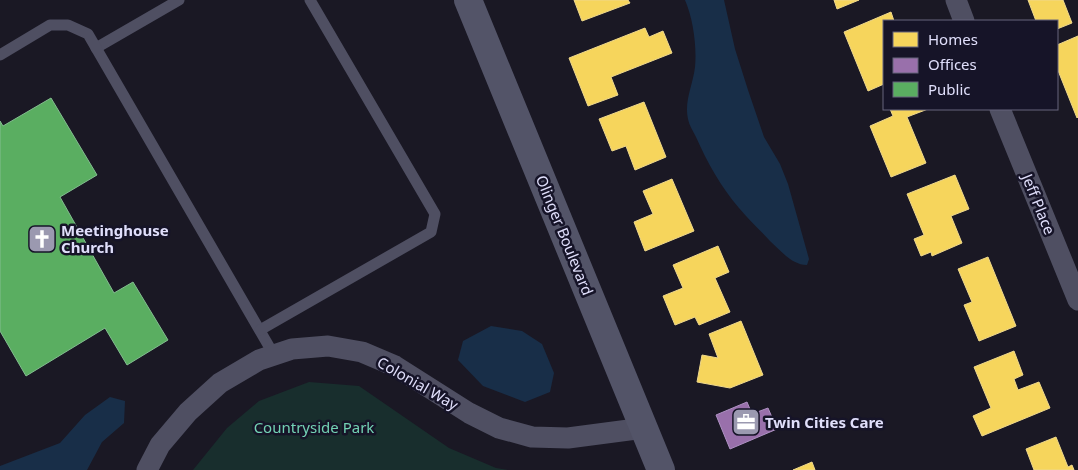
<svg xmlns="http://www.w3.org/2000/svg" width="1078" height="470" viewBox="0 0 1078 470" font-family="'Noto Sans',sans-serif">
<rect width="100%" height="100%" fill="#1a1824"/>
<path fill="#182e2d" d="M309 382 359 386 449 448 496 468 508 470H193L227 428 259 401Z"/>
<g fill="#182e48">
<path d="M685 0H724L735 49 748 90 764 137 780 164 788 184 809 259 807 265C792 265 781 251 770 241 760 230 749 220 739 208 721 187 707 162 696 137 693 131 689 125 688 119 684 101 693 85 695 67 697 47 693 18 685 0Z"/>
<path d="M491 326 522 331 542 344 554 373 550 392 525 402 483 386 458 360 463 341Z"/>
<path d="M110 397 125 401 124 423 102 442 87 470H0V466L60 443 85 415Z"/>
</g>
<g fill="#f6d55c" stroke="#efd88c">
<path d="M574 0H628L630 3 582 21Z"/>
<path d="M834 0H859L837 9Z"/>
<path d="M1028 0H1063L1072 23 1057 29V21H1036Z"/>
<path d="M891 12 894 21H884V84L868 91 844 32Z"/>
<path d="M645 28 649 37 663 31 672 53 611 77 618 95 588 106 569 58Z"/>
<path d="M1078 36V117L1077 118 1057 68V45Z"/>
<path d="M644 102 666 157 635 170 626 146 612 151 599 119Z"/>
<path d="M890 109H928L907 117 926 163 891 177 870 126 893 116Z"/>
<path d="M955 175 969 209 951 216 962 243 932 256 931 252 921 256 914 239 924 235 907 194Z"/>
<path d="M672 179 694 231 645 251 634 222 653 214 643 191Z"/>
<path d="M718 246 729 272 715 278 730 312 699 325 695 317 675 325 663 296 683 288 673 265Z"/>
<path d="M988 257 1016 326 979 341 964 305 972 302 958 269Z"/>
<path d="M741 321 763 375 730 388 697 382 702 355 718 358 709 334Z"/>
<path d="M1014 351 1023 375 1014 379 1018 390 1039 382 1050 408 982 436 973 416 991 408 974 367Z"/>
<path d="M1056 437 1068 467 1072 465 1074 470H1034L1026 449Z"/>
<path d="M812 462 815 470H793Z"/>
</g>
<path fill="#9970ab" stroke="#ae91c3" d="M747 402 752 414 768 408 777 429 730 449 716 415Z"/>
<path fill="#5aae61" stroke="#82bd8f" d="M51 98 97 175 60 197 114 293 133 282 168 340 127 365 105 328 26 376 0 331V121L3 126Z"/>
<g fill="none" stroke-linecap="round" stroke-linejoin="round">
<g stroke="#4f4f62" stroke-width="11">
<path d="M96 48 179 0"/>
<path d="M0 55 50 25H68L88 34 274 355"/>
<path d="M260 330 431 232 435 214 310 0"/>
</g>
<g stroke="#4f4f62" stroke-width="21">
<path d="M956 0 964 21"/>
<path d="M1000 109 1078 300"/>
<path d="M147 470 160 445 188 412 220 383 259 360 292 349 328 346 362 352 395 366 469 413 499 428 532 437 568 438 644 428"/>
</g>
<path stroke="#535468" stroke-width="28" d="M468 0 661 470"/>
</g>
<defs>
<symbol id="church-square" viewBox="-11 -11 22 22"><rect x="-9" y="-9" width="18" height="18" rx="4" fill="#9b99b0" stroke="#161428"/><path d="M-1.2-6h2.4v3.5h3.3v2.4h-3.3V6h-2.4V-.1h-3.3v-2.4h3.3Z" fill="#fff"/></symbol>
<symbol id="office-square" viewBox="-11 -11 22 22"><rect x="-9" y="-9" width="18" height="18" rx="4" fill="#9b99b0" stroke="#161428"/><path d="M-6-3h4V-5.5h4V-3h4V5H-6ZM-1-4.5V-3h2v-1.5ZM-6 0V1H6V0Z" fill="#fff"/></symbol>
</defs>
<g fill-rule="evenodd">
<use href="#church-square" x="26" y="223" width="32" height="32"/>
<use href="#office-square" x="730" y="406" width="32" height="32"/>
</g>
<g text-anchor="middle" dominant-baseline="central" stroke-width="5" stroke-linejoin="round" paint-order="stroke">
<g font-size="15" fill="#e0dffb" stroke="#161428">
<text transform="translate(1039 204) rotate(68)">Jeff Place</text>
<text transform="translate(565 235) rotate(68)">Olinger Boulevard</text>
<text transform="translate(418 383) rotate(30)">Colonial Way</text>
</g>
<g font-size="15" font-weight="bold" fill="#e0dffb" stroke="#161428" text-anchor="start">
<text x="61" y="230">Meetinghouse<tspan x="61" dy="17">Church</tspan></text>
<text x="765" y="422">Twin Cities Care</text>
</g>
<g font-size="15" fill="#73d2b4" stroke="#161428">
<text x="314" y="427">Countryside Park</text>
</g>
</g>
<rect x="883" y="20" width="175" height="90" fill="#161428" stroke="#67657c"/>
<rect x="893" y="32" width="25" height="15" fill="#f6d55c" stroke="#67657c"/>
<text x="928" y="45" font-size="15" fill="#e0dffb">Homes</text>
<rect x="893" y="58" width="25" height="15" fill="#9970ab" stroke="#67657c"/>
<text x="928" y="70" font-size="15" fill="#e0dffb">Offices</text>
<rect x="893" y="82" width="25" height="15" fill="#5aae61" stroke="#67657c"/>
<text x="928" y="95" font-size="15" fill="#e0dffb">Public</text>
</svg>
